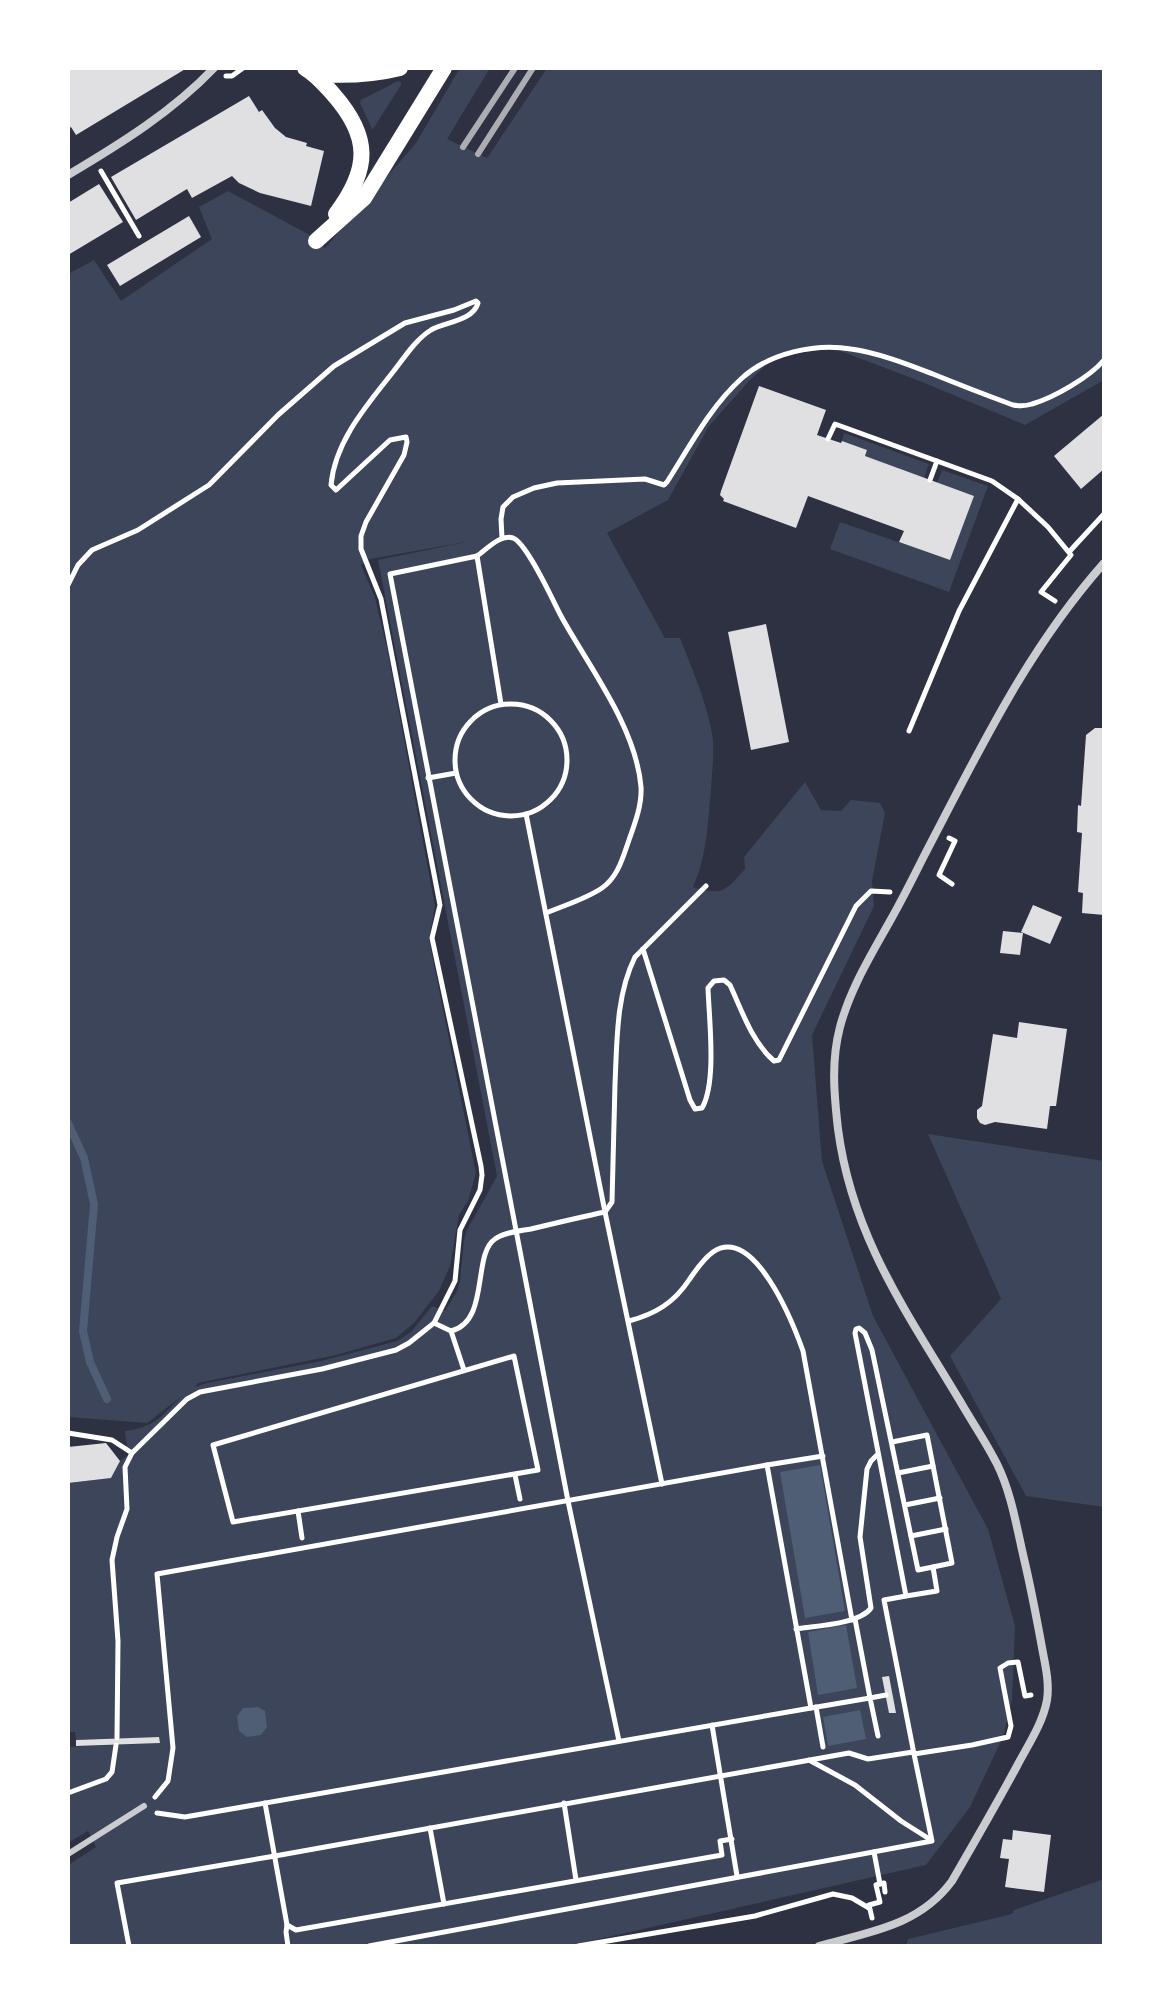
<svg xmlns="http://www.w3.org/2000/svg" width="1172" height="2014" viewBox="0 0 1172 2014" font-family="'Archivo Narrow',sans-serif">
<rect width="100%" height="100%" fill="#2d3142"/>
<g fill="#3c4559" fill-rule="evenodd">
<path d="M460 68H490L447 139 487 158 547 68H1104V380L1025 425 922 382 830 347 774 358 749 381 709 426 668 500 607 533 665 638H680C692 669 706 700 712 733 715 751 712 771 711 789 708 822 707 857 693 887 722 896 726 891 745 869L744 857 805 782 821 810 841 811 851 800 880 803 885 813 872 881 874 906 812 1035 822 1161 873 1316 988 1529 1015 1626 1012 1700 1003 1737 970 1807 926 1865 568 1946H68V1865L96 1847 88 1831 68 1843V1747L159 1743 158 1737 76 1740 75 1732H68V1483L111 1478 120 1461 128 1455 125 1431C156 1427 160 1417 182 1396L147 1423 68 1417V274L94 260 121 301 212 239 199 207 228 191 308 234 325 248 416 143ZM471 541 378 560 497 1176 467 1230 464 1240 460 1281 457 1291 445 1311 432 1306 411 1332 397 1341 321 1361 207 1383 195 1387 198 1383 336 1355 396 1338 414 1323 439 1291 450 1266 459 1215 468 1201 476 1173 429 940 435 906 387 648 375 598 361 565 370 559Z"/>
<path d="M398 81 401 82V85L373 129H372L360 103 361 100Z"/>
<path d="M844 433 929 464 924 478 865 456 867 450 842 441Z"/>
<path d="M942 470 988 486 949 592 830 549 840 522 950 560 974 496 937 483Z"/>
<path d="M928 1134 1104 1161V1507L1026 1496 950 1356 1001 1299Z"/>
<path d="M1104 1879V1946H906L908 1939 1012 1914 1014 1910Z"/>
</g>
<g fill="#4f5d75">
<path d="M820 1465 845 1611 805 1618 780 1472Z"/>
<path d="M846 1625 857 1688 818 1695 808 1632Z"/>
<path d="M258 1707 265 1711 267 1727 261 1735 247 1737 239 1731 237 1716 243 1708Z"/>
<path d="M860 1710 866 1739 828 1746 823 1717Z"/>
</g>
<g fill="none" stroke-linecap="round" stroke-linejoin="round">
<path stroke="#4f5d75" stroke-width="8" d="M68 1123 84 1158 94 1204 83 1331 90 1362 107 1399"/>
</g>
<g fill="#e0e0e3">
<path d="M68 68H111L112 69 187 68 76 135 71 127 68 129Z"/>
<path d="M249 96 259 112 262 110 275 128 286 137 307 143 306 146 324 151 311 206 260 193 239 183 232 176 192 198 187 189 136 220 111 177Z"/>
<path d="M99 184 123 222 68 255V203Z"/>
<path d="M189 216 201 237 120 286 107 265Z"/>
<path d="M759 386 826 410 817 435 841 443 842 441 867 450 865 456 974 496 950 560 899 542 904 531 808 496 796 528 723 501 724 499 720 495 721 491Z"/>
<path d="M1104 414V469L1081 489 1054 456Z"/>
<path d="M766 624 789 742 751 750 728 632Z"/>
<path d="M1095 728H1104V915L1082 913 1083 893 1078 892 1082 833 1077 832 1078 805 1081 806 1086 735Z"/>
<path d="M1033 905 1062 917 1050 944 1021 932Z"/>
<path d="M1003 931 1023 933 1020 955 1000 953Z"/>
<path d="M1019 1022 1067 1029 1056 1106H1050L1047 1129 995 1122 985 1125 980 1123 977 1118V1110L982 1106 993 1034 1017 1038Z"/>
<path d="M106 1443 120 1461 111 1478 68 1483V1447Z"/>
<path d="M889 1676 896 1713H889L882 1677Z"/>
<path d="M159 1737 160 1743 76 1746V1740Z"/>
<path d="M1013 1830 1051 1835 1044 1892 1005 1887 1009 1859 1000 1858 1003 1839 1012 1840Z"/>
</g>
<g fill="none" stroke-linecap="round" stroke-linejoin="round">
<g stroke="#fff" stroke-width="5">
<path d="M226 76H232L243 68"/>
<path d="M101 171 139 236"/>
<path d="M828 439 835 424 992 481 1018 499 1048 527 1071 555 1041 592 1055 601"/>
<path d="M930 480 937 461"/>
<path d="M502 538 501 519 503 507 513 497 534 488 557 483 645 479 664 485 667 482C690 446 710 407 742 378 770 353 815 343 851 349 879 353 907 364 933 374 960 385 986 395 1013 405 1019 406 1026 406 1032 404 1053 398 1090 377 1104 360"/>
<path d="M1069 552 1104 514"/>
<path d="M477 556C487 549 500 534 513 538 527 543 553 601 561 616 589 667 636 727 641 787 642 805 635 823 629 840 623 857 618 877 602 888 586 899 565 905 546 913"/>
<path d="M68 585 78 565 92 550 138 530 209 485 278 415 334 366 405 323 454 310 476 301 478 303C473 321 445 322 431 330 415 340 405 357 393 372 367 405 335 441 331 485L336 490 390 440 406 437 407 442 404 455 366 522 361 536V549L381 599 440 905 432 938 481 1166 482 1175 480 1190 460 1230 455 1281 434 1323 409 1343 396 1350 322 1369 200 1392 187 1399 132 1453 125 1467 127 1509 117 1537 112 1560 118 1641 117 1738"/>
<circle cx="511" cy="760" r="56"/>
<path d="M501 704 477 556 390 574 568 1501 619 1741"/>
<path d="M909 731 959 611 1018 499"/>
<path d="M428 778 456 773"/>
<path d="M526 814 605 1212 662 1484"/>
<path d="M949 838 955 841 939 875 952 884"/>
<path d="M643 949 690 1100 695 1109 702 1108C717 1082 709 1019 708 988L714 981 724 980 730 985C742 1011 752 1042 774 1061L779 1060 856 906 871 891 890 892"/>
<path d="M629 1321C655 1314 674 1303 689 1280 696 1270 703 1259 713 1252 754 1224 793 1323 803 1351L852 1620"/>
<path d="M434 1323 451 1331C490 1322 472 1254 495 1239 505 1232 520 1231 531 1229 556 1223 581 1217 605 1212L612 1202C613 1162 614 1123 615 1084 617 1042 616 995 635 957L706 886"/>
<path d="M451 1331 464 1370"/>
<path d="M514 1356 538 1470 233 1522 213 1445Z"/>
<path d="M68 1433 112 1440 132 1453"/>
<path d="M892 1442 927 1435 952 1563 933 1567"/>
<path d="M898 1473 933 1466"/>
<path d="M515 1475 520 1499"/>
<path d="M905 1505 940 1498"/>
<path d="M298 1511 302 1538"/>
<path d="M911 1536 946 1529"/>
<path d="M906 1596 937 1591 933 1567 918 1570 872 1350 865 1333 859 1328 856 1329 855 1333 906 1596 884 1600 914 1754 972 1745 1008 1737 1011 1726 1000 1668 1008 1663 1018 1662 1025 1696 1031 1695"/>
<path d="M796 1629C815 1626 860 1624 871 1608L860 1537 867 1469 871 1461 878 1454"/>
<path d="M816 1707 823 1747"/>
<path d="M811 1708 870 1698 855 1619"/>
<path d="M712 1725 737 1876"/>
<path d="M878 1736 870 1698 886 1695"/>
<path d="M809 1760 855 1785 901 1821 931 1840"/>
<path d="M68 1793 106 1779 112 1772 116 1745"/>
<path d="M155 1797 168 1781 173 1748 157 1574 767 1465"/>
<path d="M265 1803 287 1925 286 1932 288 1946"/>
<path d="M564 1803 576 1880"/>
<path d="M157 1813 185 1817 811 1708 767 1465 823 1456"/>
<path d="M430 1828 444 1904"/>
<path d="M874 1852 880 1884H878"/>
<path d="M872 1918 869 1905 880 1902 876 1885 884 1883 885 1892"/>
<path d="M287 1925 296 1930 722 1855 720 1841 732 1839"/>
<path d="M129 1946 117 1883 275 1856 849 1753 868 1759 913 1752"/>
<path d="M369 1946 932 1841 914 1754"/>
<path d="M578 1946 755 1916 833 1894 852 1898 869 1908"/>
</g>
<path stroke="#caccd0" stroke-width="6" d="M68 1854 144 1806"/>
<g stroke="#caccd0" stroke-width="8">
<path d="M68 175C120 144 172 112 214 68"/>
<path d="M819 1946C869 1932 919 1926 952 1881 974 1843 996 1805 1017 1766 1028 1745 1043 1723 1047 1700 1050 1681 1044 1660 1041 1642 1036 1615 1031 1589 1025 1563 1017 1530 1012 1494 997 1464 986 1442 972 1422 960 1401 906 1311 852 1236 838 1129 834 1094 831 1061 840 1027 850 989 871 955 890 921 902 900 913 878 924 856 978 753 1026 651 1104 563"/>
</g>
<g stroke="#fff" stroke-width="16">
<path d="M305 68C317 75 324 84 333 94 371 137 370 169 336 214"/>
<path d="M316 74C345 76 372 75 400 68"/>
<path d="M316 241 364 198 444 68"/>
</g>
<g stroke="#abadb3" stroke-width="6">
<path d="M463 147 515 68"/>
<path d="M478 154 533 68"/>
</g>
</g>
<rect width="1172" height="2014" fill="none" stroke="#ffffff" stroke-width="140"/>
</svg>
